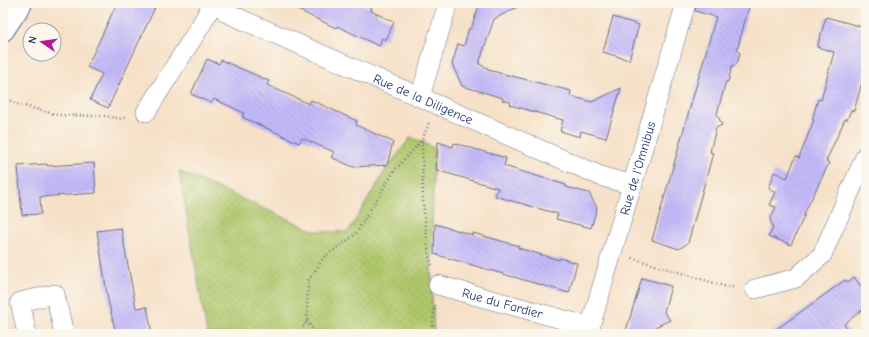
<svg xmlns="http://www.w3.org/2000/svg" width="869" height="337" viewBox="0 0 869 337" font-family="'Comic Neue',sans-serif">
<defs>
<pattern id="park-dots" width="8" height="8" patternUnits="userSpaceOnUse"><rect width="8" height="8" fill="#afc66a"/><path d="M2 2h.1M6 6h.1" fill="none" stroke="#96aa5e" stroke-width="1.8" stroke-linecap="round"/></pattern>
<pattern id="building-back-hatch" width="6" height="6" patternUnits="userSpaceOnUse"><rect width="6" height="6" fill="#c3baf9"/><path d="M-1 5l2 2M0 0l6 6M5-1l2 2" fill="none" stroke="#a7a0d8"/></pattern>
</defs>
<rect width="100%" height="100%" fill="#fbf7ec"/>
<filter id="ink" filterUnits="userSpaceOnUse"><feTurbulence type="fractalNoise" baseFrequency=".025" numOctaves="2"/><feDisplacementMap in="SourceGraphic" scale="8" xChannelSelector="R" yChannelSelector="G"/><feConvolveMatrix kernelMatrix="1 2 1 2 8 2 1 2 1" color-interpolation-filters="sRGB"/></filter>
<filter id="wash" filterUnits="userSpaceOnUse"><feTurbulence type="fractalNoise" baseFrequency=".012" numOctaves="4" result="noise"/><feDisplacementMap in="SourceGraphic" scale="16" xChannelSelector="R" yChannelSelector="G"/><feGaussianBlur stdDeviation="0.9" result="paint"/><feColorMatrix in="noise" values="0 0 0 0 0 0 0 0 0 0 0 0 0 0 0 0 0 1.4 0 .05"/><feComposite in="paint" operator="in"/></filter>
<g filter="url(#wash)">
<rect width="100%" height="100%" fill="#f6e0c7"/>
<path fill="url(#park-dots)" stroke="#657a64" d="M411 137 434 148 433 198 431 267 434 334H207L179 171 315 231 348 232 387 168Z"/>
<g id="blocks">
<g fill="url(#building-back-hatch)">
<path d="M117 3H157L108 108 90 100 102 74 87 67Z"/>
<path d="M283 3H360L372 8 371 11 394 22 386 40 382 38 379 46 337 26 336 28Z"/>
<path d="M480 3H525L494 19 479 64 488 68V70L571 91 570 96 592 102 621 88 606 138 581 131 580 137 560 131 563 120 510 105 511 102 502 100 503 98 462 86 452 64 458 44 464 46 469 28 471 29Z"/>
<path d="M697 3H750L737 50 740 53 737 64 732 66 728 82 726 81 717 114 722 125 716 128 710 152 713 153 688 243 679 249 652 240 716 17 695 11Z"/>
<path d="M613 17 639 25 629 60 603 52Z"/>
<path d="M826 17 866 28V68L854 111 851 110 847 120 845 119 826 161 829 163 804 214H805L791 245 769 236 773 227 770 220 776 207 769 205 775 192 768 188 774 172 787 178 796 156 799 158 814 120H812L818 99 821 100 834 52 817 47Z"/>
<path d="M207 59 219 64 221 60 269 81 267 85 309 104 311 100 357 121 356 125 393 142 387 165 353 167 331 157 334 152 302 138 299 143 242 117 244 113 214 99 211 103 191 94Z"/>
<path d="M438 142 453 147 454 143 506 158 504 166 566 185V187L589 193 597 208 591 228 556 219 558 214 495 196 498 188 436 170Z"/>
<path d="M94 163 96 193 40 197 41 214 22 215 18 166 47 164V166Z"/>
<path d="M435 224 473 235V233L519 246 518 248 559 260 560 258 577 263 569 293 434 254Z"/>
<path d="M121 228 136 308 147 307 152 334H116L108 300 97 231Z"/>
<path d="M854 277 866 293V307L844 324 850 334H770L845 280 848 282Z"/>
<path d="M642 278 671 286 664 312 670 320 655 327 653 334H625Z"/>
</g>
</g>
</g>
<g filter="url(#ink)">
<use href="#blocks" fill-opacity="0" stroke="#686d83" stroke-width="1"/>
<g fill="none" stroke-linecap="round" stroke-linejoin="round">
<defs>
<g id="street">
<path id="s1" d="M219 3 227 13 603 177 633 185"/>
<path d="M420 97 448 3"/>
<path d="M146 112 201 25 213 3"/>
<path id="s2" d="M438 285 590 327"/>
<path d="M755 289 796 278 822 255 866 155"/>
<path d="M27 334 20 302 55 294 64 334"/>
<path id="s3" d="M588 334 686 3"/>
</g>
<path id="secondary" d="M3 30 21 3"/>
</defs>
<use href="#street" stroke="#686d83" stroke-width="20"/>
<use href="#secondary" stroke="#686d83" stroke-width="24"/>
<g stroke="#686d83" stroke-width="2.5" stroke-dasharray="1 3" stroke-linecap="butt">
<path d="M3 97 17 104 58 115 105 116 122 119 127 117"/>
<path d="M422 141 423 202 429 256 432 265"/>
<path d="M632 258 727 287H735"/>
<path d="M307 321 316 334"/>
<path d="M299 334 307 321 308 281 325 256 355 235 394 171 422 140 429 123"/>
<path d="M431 334 435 305"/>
</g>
<use href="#street" stroke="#fff" stroke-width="19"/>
<use href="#secondary" stroke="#fff" stroke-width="22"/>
</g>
</g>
<g text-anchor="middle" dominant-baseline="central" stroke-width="3" stroke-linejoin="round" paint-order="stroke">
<g font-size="13" fill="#1b2f5e" stroke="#fbf7ec">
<text stroke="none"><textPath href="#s1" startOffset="227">Rue de la Diligence</textPath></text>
<text stroke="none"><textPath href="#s3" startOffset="173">Rue de l'Omnibus</textPath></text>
<text stroke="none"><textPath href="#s2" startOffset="67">Rue du Fardier</textPath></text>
</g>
</g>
<rect width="869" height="337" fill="none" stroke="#fbf7ec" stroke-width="16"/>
<g transform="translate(42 42) rotate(283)"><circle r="19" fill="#fbf7ec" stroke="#a1a7b3"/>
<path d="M0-3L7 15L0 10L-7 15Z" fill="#b5179e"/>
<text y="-6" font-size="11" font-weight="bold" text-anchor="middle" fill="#1b2f5e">N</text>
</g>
</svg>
